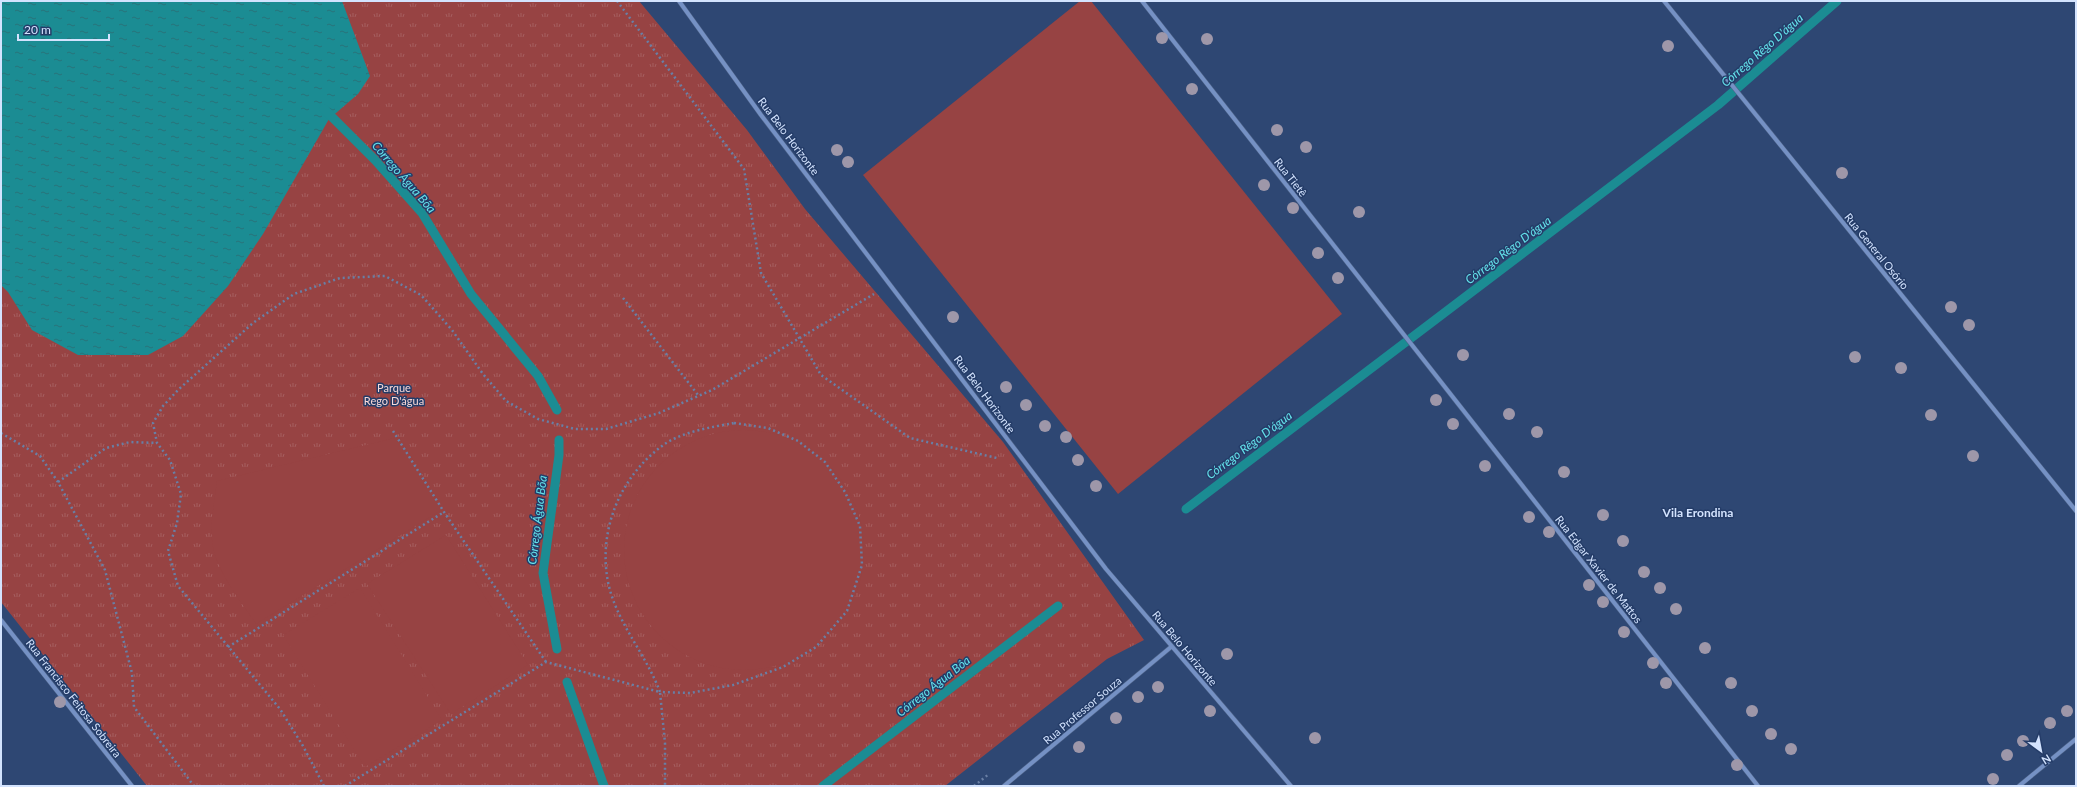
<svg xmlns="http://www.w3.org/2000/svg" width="2077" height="787" viewBox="0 0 2077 787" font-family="Lato,sans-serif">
<defs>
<pattern id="grass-tufts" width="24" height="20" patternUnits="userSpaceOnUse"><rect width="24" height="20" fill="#974343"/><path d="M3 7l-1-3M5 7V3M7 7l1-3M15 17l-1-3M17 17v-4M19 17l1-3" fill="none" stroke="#a55e5f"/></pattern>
<pattern id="water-ripples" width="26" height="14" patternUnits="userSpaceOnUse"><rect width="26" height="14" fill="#1b8c93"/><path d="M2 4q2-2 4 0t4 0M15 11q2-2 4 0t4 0" fill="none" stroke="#28737a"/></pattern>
</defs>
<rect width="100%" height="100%" fill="#2e4773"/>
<path fill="url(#grass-tufts)" d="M1 1H639L747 130 805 209 1003 442 1144 640 1107 659 945 786H147L1 602Z"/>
<g fill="#974343">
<path d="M1080 1H1091L1342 314 1118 494 863 175Z"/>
<circle cx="744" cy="550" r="120"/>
<path d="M399 437 443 509 256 624C242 603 225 582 216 558 207 535 214 505 217 481Z"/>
<path d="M446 535 528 665 451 714 367 584Z"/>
<path d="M360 588 442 720 365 767 283 635Z"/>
</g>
<path fill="url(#water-ripples)" d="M1 1H342L370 76 358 94 329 119 263 234 228 286 183 336 148 355H78L32 330 8 292 1 285Z"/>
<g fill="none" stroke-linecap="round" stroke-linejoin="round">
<g stroke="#1b8c93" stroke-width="9">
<path d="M324 109 375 160 422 213 471 294 538 376 557 410"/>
<path d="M1186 509 1718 105 1837 1"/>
<path d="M557 649 543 573 559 455V440"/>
<path d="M567 682 604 786"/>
<path d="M823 786 1058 606"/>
</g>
<defs>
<g id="minor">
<path d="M679 1 761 115 1106 569 1291 786"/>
<path d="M1142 1 1758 786"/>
<path d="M1664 1 2076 511"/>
<path d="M1 620 132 786"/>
<path d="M1004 786 1171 647"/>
<path d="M2019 786 2076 739"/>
</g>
</defs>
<use href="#minor" stroke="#4e6388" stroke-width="5"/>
<g stroke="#697fa5" stroke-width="2.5" stroke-dasharray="2 3" stroke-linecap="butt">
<path d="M617 1 744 169 761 273 821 375 910 438 997 458"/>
<path d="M623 298 698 395"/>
<path d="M734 423 768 428 798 441 825 462 845 492 860 526 862 565 847 611 816 647 783 667 733 685 690 693 660 692C646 654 616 622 608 582 598 530 620 477 662 446 680 432 712 427 734 423Z"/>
<path d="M393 431 444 512 546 662"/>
<path d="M1 433 40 456 58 482 105 570 132 673 134 707 194 786"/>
<path d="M58 482 106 448 130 442 157 443"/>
<path d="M228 647 444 512"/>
<path d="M324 786 303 746 280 709 178 586 168 551 177 523 181 494 170 460 157 443 153 423 163 406 179 389 253 323 294 294 340 278 385 276 421 295 452 330 483 374 506 401 538 419 575 429H606L659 413 712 390 874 294"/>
<path d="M345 786 546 662 660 692 665 743V786"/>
<path d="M974 786 989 774"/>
</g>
<use href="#minor" stroke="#7591c4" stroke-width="4"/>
</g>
<g fill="#9e97a9">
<circle cx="1162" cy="38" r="6"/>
<circle cx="1207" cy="39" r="6"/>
<circle cx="1668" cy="46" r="6"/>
<circle cx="1192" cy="89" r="6"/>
<circle cx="1277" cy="130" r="6"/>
<circle cx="1306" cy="147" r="6"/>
<circle cx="837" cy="150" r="6"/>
<circle cx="848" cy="162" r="6"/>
<circle cx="1842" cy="173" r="6"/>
<circle cx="1264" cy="185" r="6"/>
<circle cx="1293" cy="208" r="6"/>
<circle cx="1359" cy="212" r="6"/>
<circle cx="1318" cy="253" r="6"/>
<circle cx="1338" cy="278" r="6"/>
<circle cx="1951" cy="307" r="6"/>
<circle cx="953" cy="317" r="6"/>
<circle cx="1969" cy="325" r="6"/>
<circle cx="1463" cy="355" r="6"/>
<circle cx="1855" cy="357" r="6"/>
<circle cx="1901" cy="368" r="6"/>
<circle cx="1006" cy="387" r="6"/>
<circle cx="1436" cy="400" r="6"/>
<circle cx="1026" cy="405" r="6"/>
<circle cx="1509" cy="414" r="6"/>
<circle cx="1931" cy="415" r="6"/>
<circle cx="1453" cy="424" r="6"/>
<circle cx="1045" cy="426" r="6"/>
<circle cx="1537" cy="432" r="6"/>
<circle cx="1066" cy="437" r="6"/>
<circle cx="1973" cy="456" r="6"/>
<circle cx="1078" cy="460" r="6"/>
<circle cx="1485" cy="466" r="6"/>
<circle cx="1564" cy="472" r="6"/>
<circle cx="1096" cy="486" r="6"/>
<circle cx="1603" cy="515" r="6"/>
<circle cx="1529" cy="517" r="6"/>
<circle cx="1549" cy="532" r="6"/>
<circle cx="1623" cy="541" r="6"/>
<circle cx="1644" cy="572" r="6"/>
<circle cx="1589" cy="585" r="6"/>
<circle cx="1660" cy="588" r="6"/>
<circle cx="1603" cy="602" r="6"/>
<circle cx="1676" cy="609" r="6"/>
<circle cx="1624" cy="632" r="6"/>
<circle cx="1705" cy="648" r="6"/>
<circle cx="1227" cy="654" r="6"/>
<circle cx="1653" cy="663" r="6"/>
<circle cx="1666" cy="683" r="6"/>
<circle cx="1731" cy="683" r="6"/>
<circle cx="1158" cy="687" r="6"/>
<circle cx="1138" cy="697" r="6"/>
<circle cx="60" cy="702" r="6"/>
<circle cx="1210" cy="711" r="6"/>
<circle cx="1752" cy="711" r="6"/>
<circle cx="2067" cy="711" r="6"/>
<circle cx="1116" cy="718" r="6"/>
<circle cx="2050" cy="723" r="6"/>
<circle cx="1771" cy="734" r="6"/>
<circle cx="1315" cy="738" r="6"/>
<circle cx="2023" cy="741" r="6"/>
<circle cx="1079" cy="747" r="6"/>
<circle cx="1791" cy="749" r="6"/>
<circle cx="2007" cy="755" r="6"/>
<circle cx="1737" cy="765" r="6"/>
<circle cx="1993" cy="779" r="6"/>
</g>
<g text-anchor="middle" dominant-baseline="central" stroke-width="3" stroke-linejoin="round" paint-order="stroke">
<g font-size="11" fill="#d3e3fe" stroke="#243c68">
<text transform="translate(789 136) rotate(53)">Rua Belo Horizonte</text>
<text transform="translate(1291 177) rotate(52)">Rua Tietê</text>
<text transform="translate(1877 251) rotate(51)">Rua General Osório</text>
<text transform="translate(985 394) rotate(53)">Rua Belo Horizonte</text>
<text transform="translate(1599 569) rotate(52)">Rua Edgar Xavier de Mattos</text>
<text transform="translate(1185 648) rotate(50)">Rua Belo Horizonte</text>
<text transform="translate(74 698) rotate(52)">Rua Francisco Feitosa Sobreira</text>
<text transform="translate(1082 710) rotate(-40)">Rua Professor Souza</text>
</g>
<g font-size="11" fill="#f9d8d6" stroke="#243c68">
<text x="394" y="387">Parque<tspan x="394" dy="13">Rego D'água</tspan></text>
</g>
<g font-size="12" font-style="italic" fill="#64e2eb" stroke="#243c68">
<text transform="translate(1762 50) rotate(-41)">Córrego Rêgo D'água</text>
<text transform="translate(404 177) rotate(49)">Córrego Água Bõa</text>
<text transform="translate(1508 250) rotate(-37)">Córrego Rêgo D'água</text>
<text transform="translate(1249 445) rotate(-37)">Córrego Rêgo D'água</text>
<text transform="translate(537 520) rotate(-83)">Córrego Água Bõa</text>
<text transform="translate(933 686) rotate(-38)">Córrego Água Bôa</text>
</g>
<g font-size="12" font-weight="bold" fill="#d3e3fe" stroke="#243c68">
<text x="1698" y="512">Vila Erondina</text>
</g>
</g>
<rect width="2077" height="787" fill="none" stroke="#d3e3fe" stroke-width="4"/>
<g transform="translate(2041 751) rotate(148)" stroke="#243c68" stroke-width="3" paint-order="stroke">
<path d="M0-3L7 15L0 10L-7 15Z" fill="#d3e3fe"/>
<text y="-6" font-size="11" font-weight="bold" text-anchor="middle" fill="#d3e3fe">N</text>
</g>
<path d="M18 34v6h91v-6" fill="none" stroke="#d3e3fe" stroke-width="2"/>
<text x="24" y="34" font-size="12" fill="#d3e3fe" stroke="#243c68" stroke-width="3" paint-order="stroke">20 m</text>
</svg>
